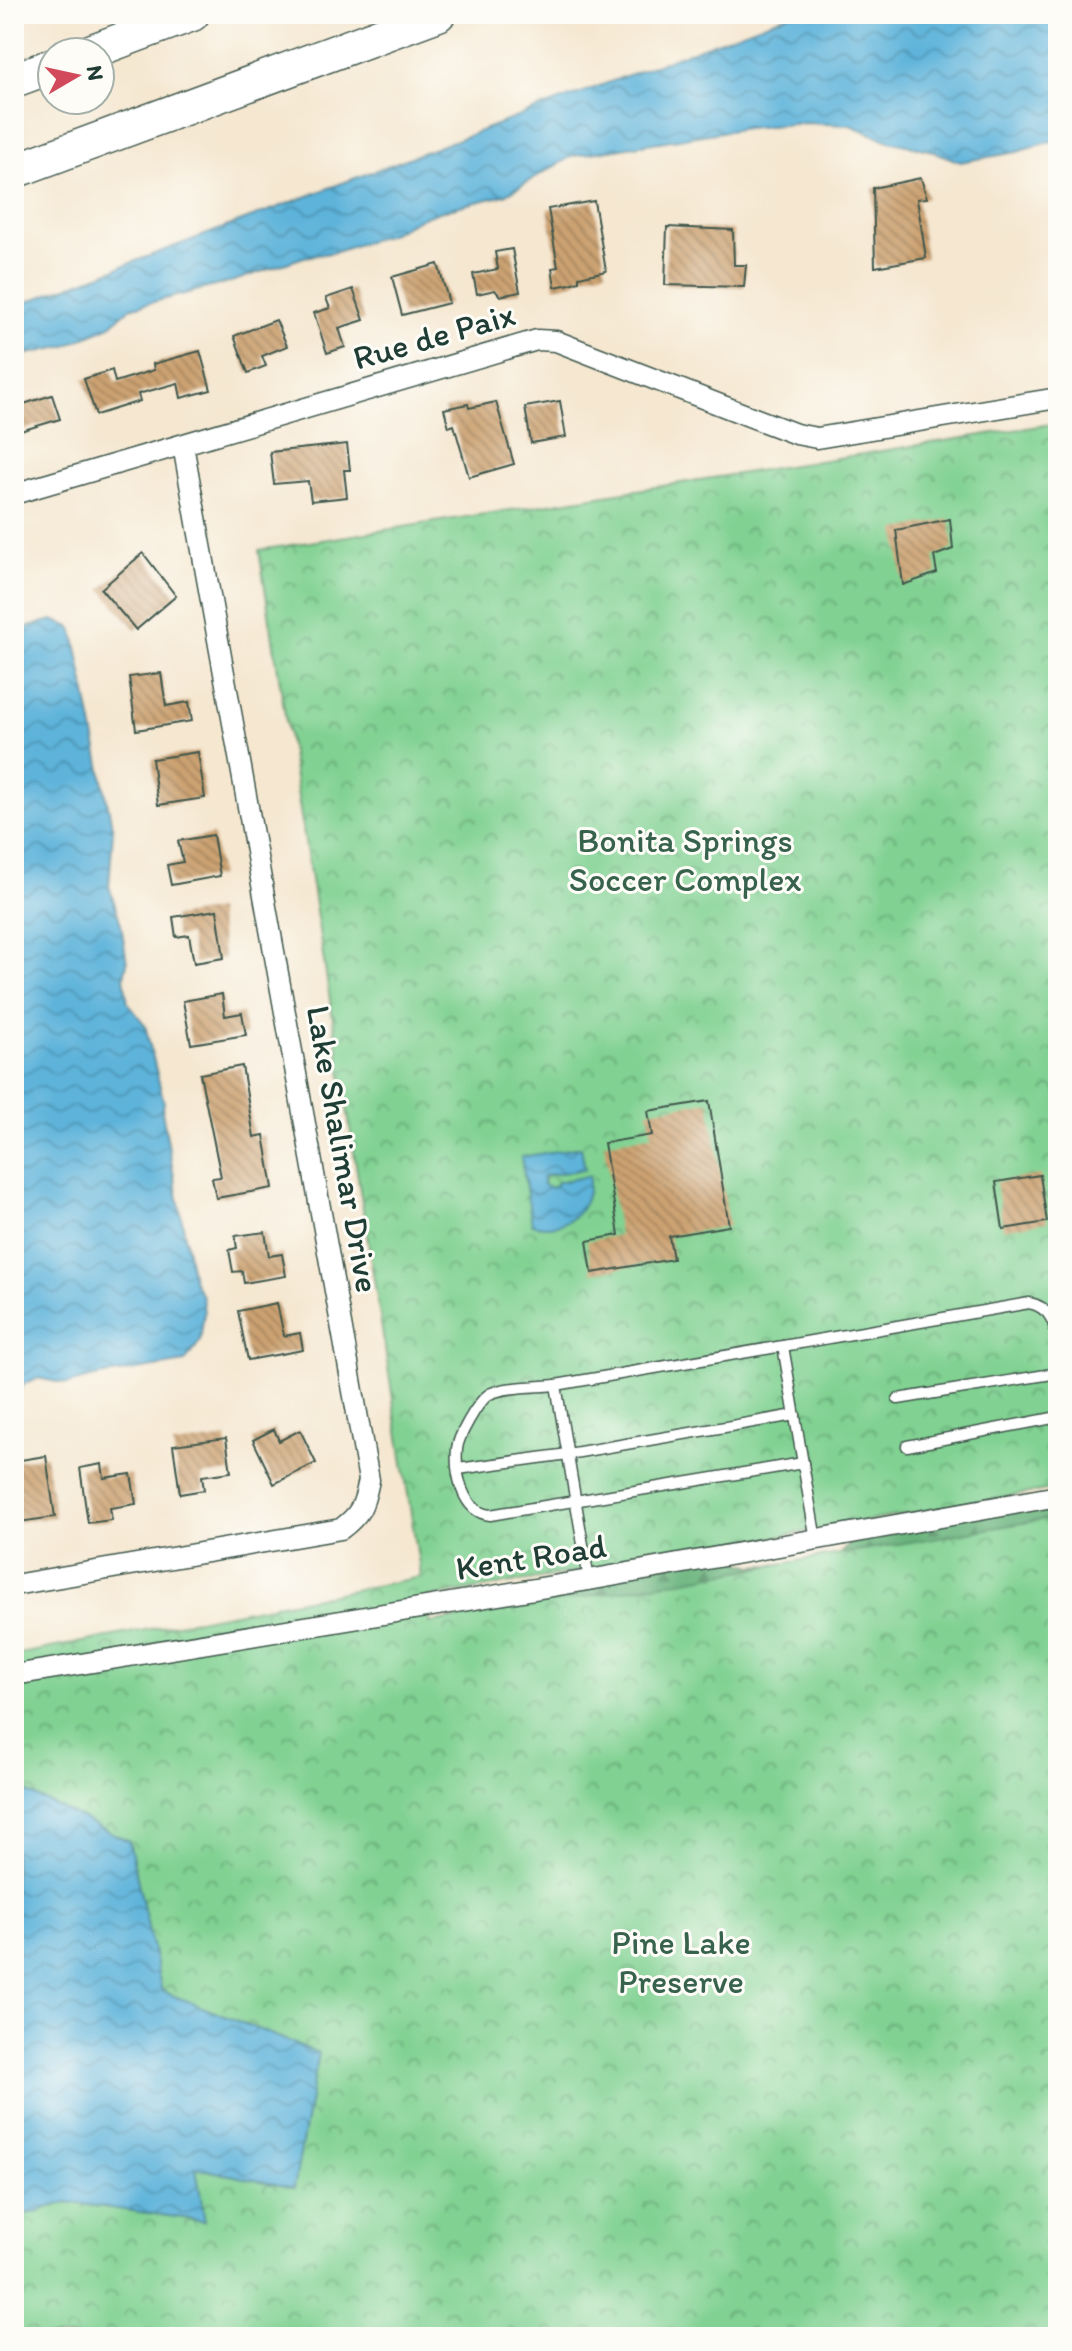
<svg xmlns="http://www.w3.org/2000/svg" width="1072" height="2351" viewBox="0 0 1072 2351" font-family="Itim,sans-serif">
<defs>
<pattern id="forest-firs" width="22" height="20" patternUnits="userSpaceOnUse" patternTransform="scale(2)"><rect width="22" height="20" fill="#68b37c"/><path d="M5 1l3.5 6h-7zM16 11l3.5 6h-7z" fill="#559366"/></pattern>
<pattern id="park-crowns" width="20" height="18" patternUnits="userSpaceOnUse" patternTransform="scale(2)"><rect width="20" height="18" fill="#80d192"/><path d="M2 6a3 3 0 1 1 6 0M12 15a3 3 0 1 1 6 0" fill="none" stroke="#68ab78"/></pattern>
<pattern id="water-waves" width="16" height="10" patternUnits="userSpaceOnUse" patternTransform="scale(2)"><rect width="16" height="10" fill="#5db3da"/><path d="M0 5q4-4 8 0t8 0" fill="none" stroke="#4c93b2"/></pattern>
<pattern id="building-back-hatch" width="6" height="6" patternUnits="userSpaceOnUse" patternTransform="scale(2)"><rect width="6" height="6" fill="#cca272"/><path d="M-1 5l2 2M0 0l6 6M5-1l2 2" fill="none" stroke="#a5855e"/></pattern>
</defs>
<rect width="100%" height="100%" fill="#fdfcf7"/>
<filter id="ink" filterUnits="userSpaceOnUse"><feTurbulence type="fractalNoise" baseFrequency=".0125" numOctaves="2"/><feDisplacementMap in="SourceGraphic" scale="16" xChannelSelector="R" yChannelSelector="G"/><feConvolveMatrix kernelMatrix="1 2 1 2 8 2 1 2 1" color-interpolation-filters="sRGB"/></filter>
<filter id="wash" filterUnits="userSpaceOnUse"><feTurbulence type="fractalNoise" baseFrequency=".006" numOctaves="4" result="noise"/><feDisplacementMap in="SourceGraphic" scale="32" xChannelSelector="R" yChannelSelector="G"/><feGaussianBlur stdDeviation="1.8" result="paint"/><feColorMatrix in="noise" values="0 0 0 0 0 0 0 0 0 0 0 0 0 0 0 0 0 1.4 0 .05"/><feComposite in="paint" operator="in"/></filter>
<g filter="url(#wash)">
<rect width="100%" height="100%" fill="#f5e7d0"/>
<path fill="url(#forest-firs)" stroke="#447858" stroke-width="2" d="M1058 1496V1532L507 1625 545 1585 721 1555 753 1566 800 1563 838 1556 856 1536Z"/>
<path fill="url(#park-crowns)" stroke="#508763" stroke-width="2" d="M1058 423V1488L425 1598 430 1623 1058 1517V2337H14V1655L421 1577 259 550Z"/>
<g fill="url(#water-waves)" stroke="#3e7887" stroke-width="2">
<path d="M790 14H1058V139L1017 152 960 162 933 151 889 141 850 125 805 123 746 128 572 156 505 195 448 209 419 219 392 233 336 252 304 257 234 281 130 308 108 327 66 346 14 357V307Z"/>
<path d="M52 620 71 627 75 637 113 831 109 886 121 924 127 963 124 977 128 1003 145 1025 164 1103 162 1111 193 1280 202 1296 204 1313 200 1341 185 1362 93 1377 68 1384 37 1378 25 1383 14 1399V631Z"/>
<path d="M581 1147 585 1169 543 1176V1185L552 1188 558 1182 589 1176C591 1210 566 1233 532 1224L521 1157Z"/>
<path d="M14 1786 129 1841 162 1991 318 2053 294 2188 196 2168 205 2221 67 2202 14 2218Z"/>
</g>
<g id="blocks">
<g fill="url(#building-back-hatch)">
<path d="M921 178 927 198 917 199 926 258 875 267 873 188Z"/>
<path d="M594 201 606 271 579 277V281L570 284 555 287 552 268 558 267 548 209Z"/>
<path d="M667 227 733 230 734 265H746L744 287 665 285Z"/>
<path d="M512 249 520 292 500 296 495 290 477 294 473 274 498 269 495 252Z"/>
<path d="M438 264 449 303 402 315 392 277Z"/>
<path d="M353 289 364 320 339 328 345 347 327 353 314 313 330 308 326 298Z"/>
<path d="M276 320 287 346 262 356 266 366 248 373 234 336Z"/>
<path d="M200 351 211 390 181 398 178 383 138 394 140 401 96 415 84 379 112 370 115 382 154 370 153 364Z"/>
<path d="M52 395 60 419 14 433V407Z"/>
<path d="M560 401 566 437 531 443 525 407Z"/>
<path d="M496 402 514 464 469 477 454 425 449 427 444 409 468 404 469 408Z"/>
<path d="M347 444 350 470H344L347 497 311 501 308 481 274 484 270 452Z"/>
<path d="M950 519 953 549 934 556 937 573 903 585 896 530Z"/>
<path d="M143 553 176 596 136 630 101 589Z"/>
<path d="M161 673 166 706 189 702 192 721 136 730 129 677Z"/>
<path d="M198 752 205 798 158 805 152 759Z"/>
<path d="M213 835 220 876 171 885 167 865 183 862 178 841Z"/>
<path d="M217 910 224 958 194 963 189 935 176 937 173 917Z"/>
<path d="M222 994 225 1016 242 1013 246 1035 191 1044 183 1001Z"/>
<path d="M242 1066 254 1137 264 1135 273 1188 216 1198 212 1178 221 1177 200 1074Z"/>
<path d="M709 1101 729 1226 669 1236 673 1259 592 1273 587 1241 619 1235 604 1143 652 1135 648 1111Z"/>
<path d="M1040 1175 1047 1222 1003 1229 996 1182Z"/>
<path d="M265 1232 269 1256 282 1254 286 1276 244 1283 242 1271 233 1272 229 1250 237 1248 235 1236Z"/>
<path d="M277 1303 284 1336 300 1333 303 1350 248 1360 238 1311Z"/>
<path d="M274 1429 279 1441 300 1430 316 1463 274 1484 253 1440Z"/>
<path d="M226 1438 231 1472 202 1476 204 1490 180 1494 173 1445Z"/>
<path d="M46 1456 55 1517 19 1522 17 1512H14V1461Z"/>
<path d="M102 1464 104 1478 131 1474 136 1504 110 1508 112 1520 88 1523 80 1468Z"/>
</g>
</g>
</g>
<g filter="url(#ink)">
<use href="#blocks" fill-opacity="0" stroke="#3f564b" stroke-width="2"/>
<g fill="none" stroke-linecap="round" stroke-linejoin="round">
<defs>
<g id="service">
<path d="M783 1346 1029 1303C1051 1307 1055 1324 1058 1344"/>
<path d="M556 1385C539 1387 501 1386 488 1395 477 1403 458 1437 457 1449 455 1473 462 1512 490 1515L803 1463"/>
<path d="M898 1399 1058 1373"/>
<path d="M907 1446 1058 1417"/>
<path d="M458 1469 568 1454 795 1415"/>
<path d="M589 1580 556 1385 783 1346 816 1540"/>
</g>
<g id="minor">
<path d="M14 494 537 340 556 341 754 418 796 434 817 438 1058 398"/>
<path d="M14 1585 341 1529C361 1514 364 1505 369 1480L183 445"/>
<path d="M14 1675 589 1580 1058 1496"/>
</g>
<g id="motorway">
<path d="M90 52 192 14"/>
<path d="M14 80 52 66"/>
<path d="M14 171 438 14"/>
</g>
</defs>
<use href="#service" stroke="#3f564b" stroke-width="13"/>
<use href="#minor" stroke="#3f564b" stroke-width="23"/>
<use href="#motorway" stroke="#3f564b" stroke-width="37"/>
<use href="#service" stroke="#fff" stroke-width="10"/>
<use href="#minor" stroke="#fff" stroke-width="20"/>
<use href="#motorway" stroke="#fff" stroke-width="34"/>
</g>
</g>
<g text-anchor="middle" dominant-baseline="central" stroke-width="6" stroke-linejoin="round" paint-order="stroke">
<g font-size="34" fill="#1f3d34" stroke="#fdfcf7">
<text transform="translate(434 336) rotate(-16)">Rue de Paix</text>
<text transform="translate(343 1149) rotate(80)">Lake Shalimar Drive</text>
<text transform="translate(531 1557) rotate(-9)">Kent Road</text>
</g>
<g font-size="34" fill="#37624c" stroke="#fdfcf7">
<text x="685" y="840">Bonita Springs<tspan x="685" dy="39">Soccer Complex</tspan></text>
<text x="681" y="1942">Pine Lake<tspan x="681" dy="39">Preserve</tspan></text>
</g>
</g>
<rect width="1072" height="2351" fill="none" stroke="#fdfcf7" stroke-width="48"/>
<g transform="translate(76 76) rotate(81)"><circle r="38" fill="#fdfcf7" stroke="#a4b0a9" stroke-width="2"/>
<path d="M0-6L14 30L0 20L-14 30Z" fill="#d1495b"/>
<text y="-12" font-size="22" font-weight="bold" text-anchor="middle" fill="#1f3d34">N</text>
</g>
</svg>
